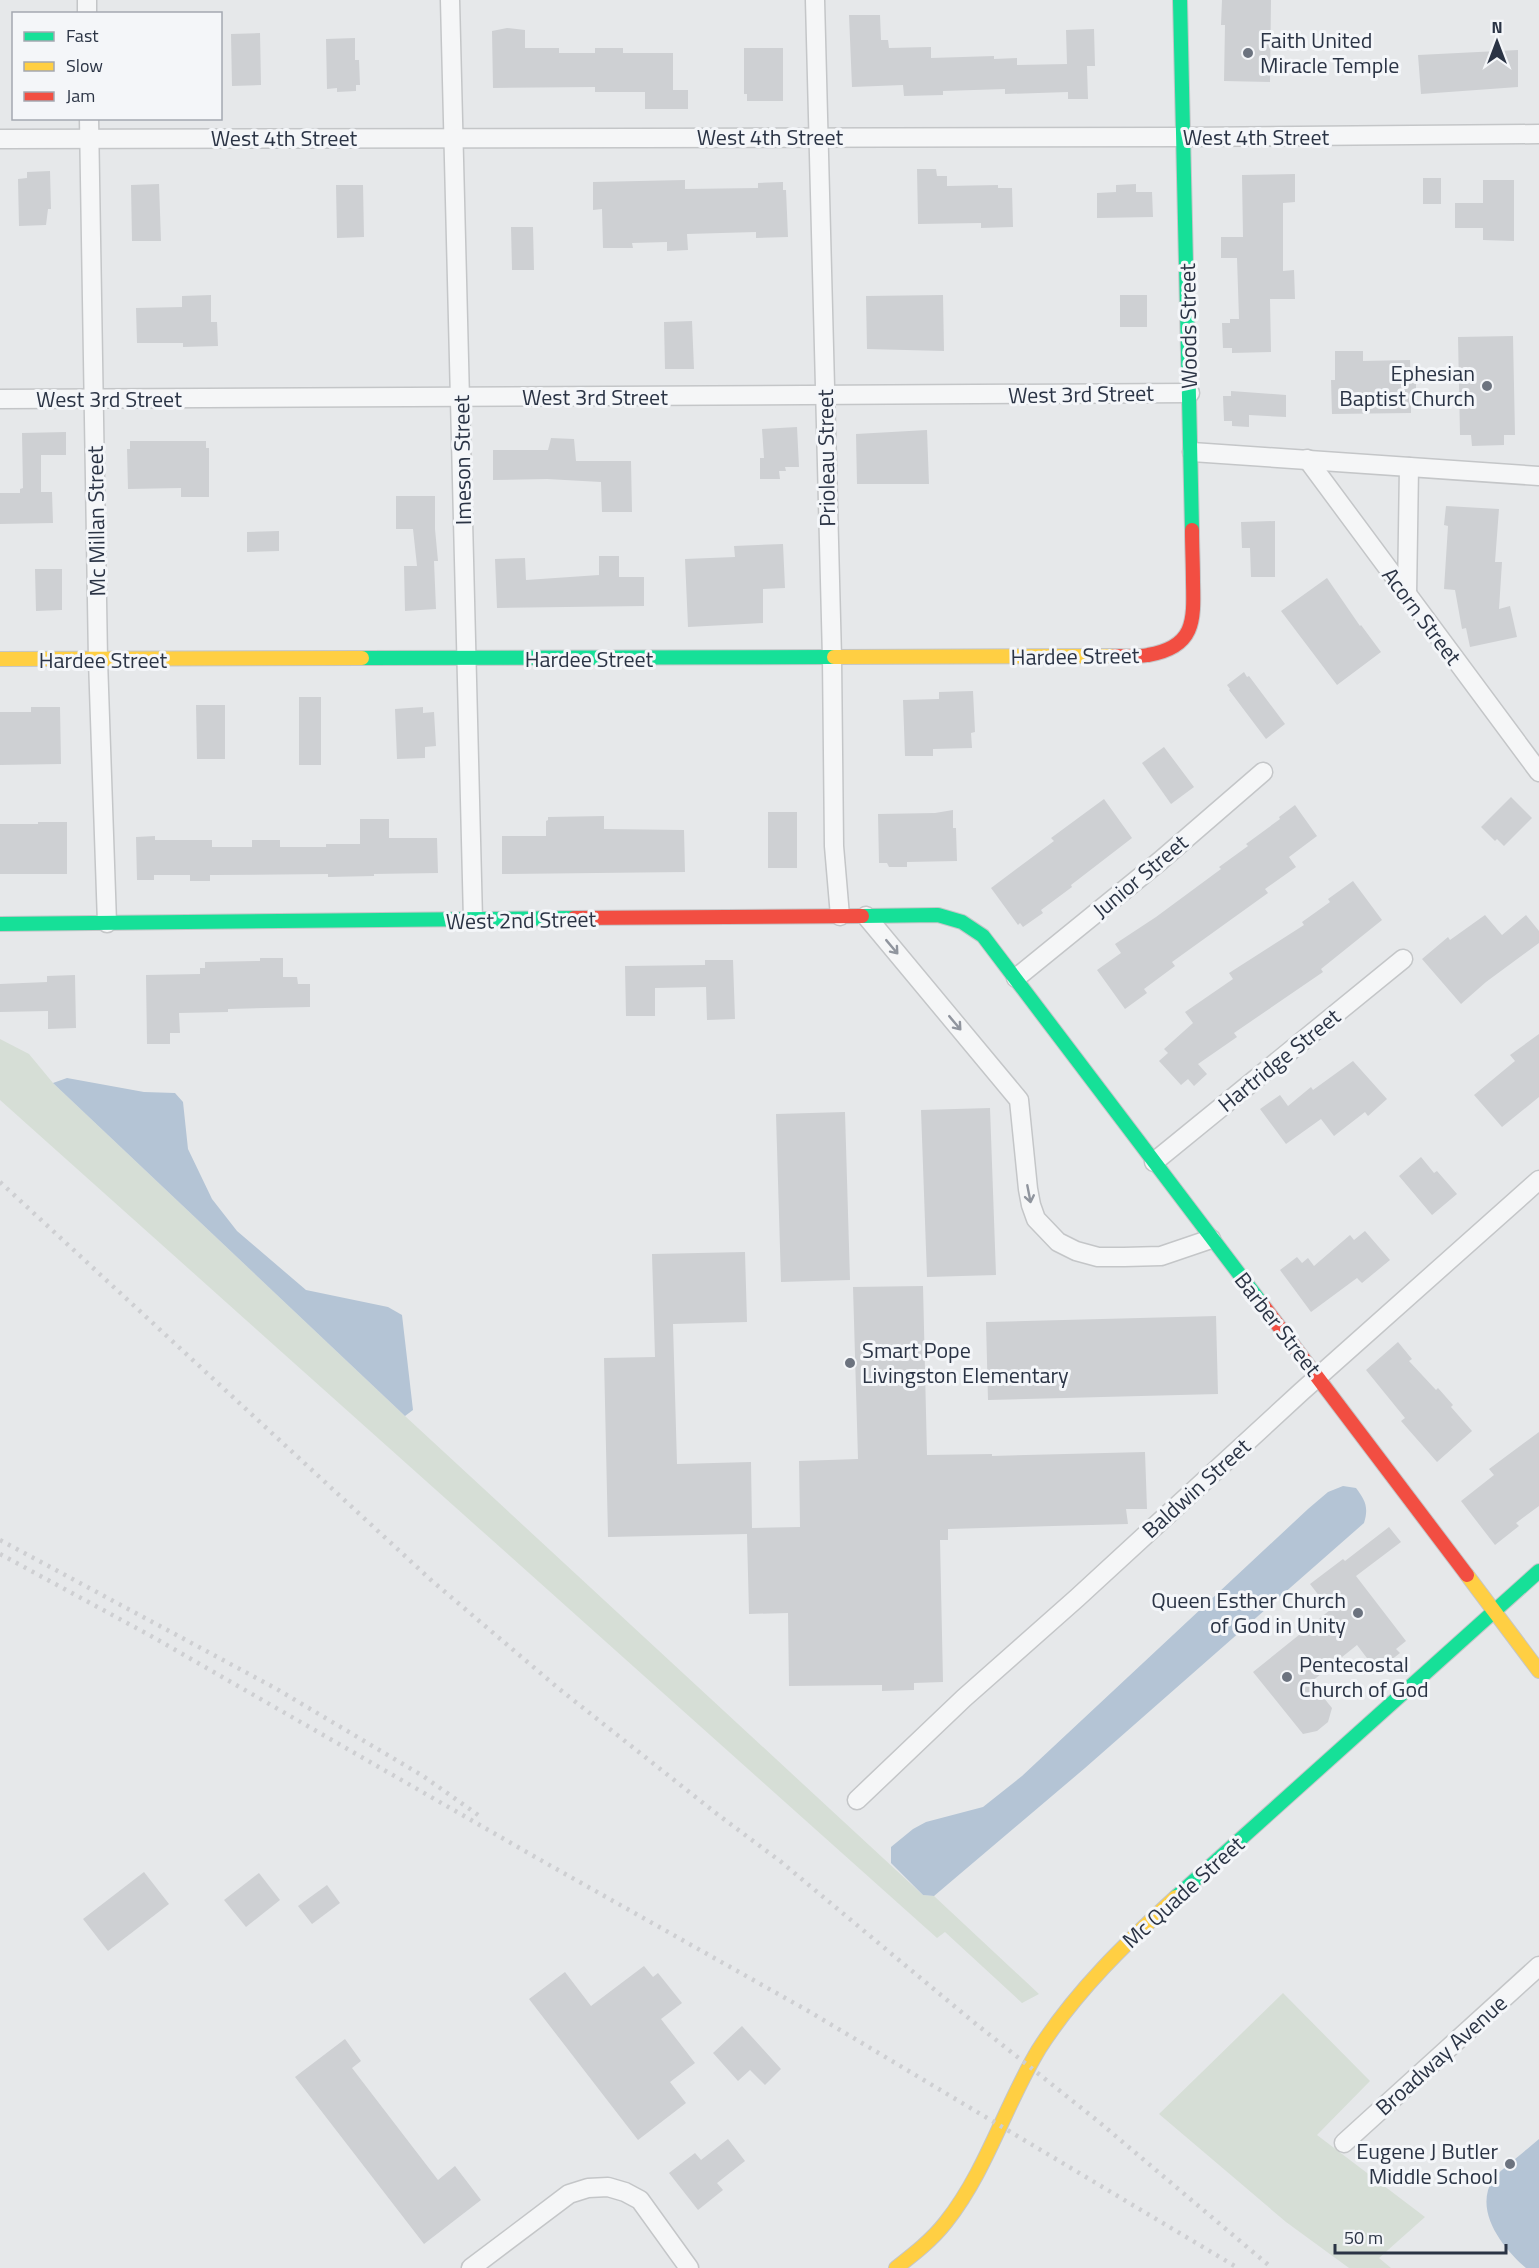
<svg xmlns="http://www.w3.org/2000/svg" width="1539" height="2268" viewBox="0 0 1539 2268" font-family="'Titillium Web',sans-serif">
<rect width="100%" height="100%" fill="#e6e8ea"/>
<g fill="#d6ded6">
<path d="M0 1039 29 1054 53 1083 405 1416 923 1895 934 1896 1039 1994 1022 2003 945 1932 937 1938 0 1100Z"/>
<path d="M1283 1993 1370 2081 1317 2135 1425 2217 1379 2258 1391 2268H1349L1286 2222 1159 2114Z"/>
</g>
<g fill="#b4c4d5">
<path d="M67 1078 144 1092 175 1093 183 1102 188 1149 212 1199 237 1231 306 1290 388 1307 402 1315 413 1410 405 1416 53 1083Z"/>
<path d="M1343 1486 1356 1488C1365 1500 1369 1507 1364 1523L1085 1768 934 1896 923 1895 891 1863V1847L913 1829 926 1822 983 1807 1022 1776 1308 1509 1328 1492Z"/>
<path d="M1539 2139V2268H1526C1503 2248 1473 2211 1493 2179 1500 2170 1529 2148 1539 2139Z"/>
</g>
<g fill="#ced0d3">
<path d="M1222 0H1271L1270 82 1224 81 1225 25H1221Z"/>
<path d="M849 15H880L881 40H888L889 48 931 47V58L994 56V59L1017 58V65L1067 64 1066 30 1094 29 1095 66H1087L1088 99H1068V92L1005 94V89L943 91V95L904 96 903 85 852 87Z"/>
<path d="M507 28 525 30V48H559V53H595V48H623V53H673V90H688V109H645V92H595V87L493 88 492 31Z"/>
<path d="M260 33 261 85 232 86 231 34Z"/>
<path d="M355 38V60H359L360 85H356V91L337 92V88L327 89 326 39Z"/>
<path d="M744 48H783V101H747V94H744Z"/>
<path d="M1518 50V87L1421 94 1418 55Z"/>
<path d="M917 169H936L937 176H947V186L998 185V188H1012L1013 227 981 228V223L918 224Z"/>
<path d="M50 171 51 209H48L46 225 19 226 18 179 27 178V172Z"/>
<path d="M1295 174V202L1283 203V271L1294 270 1295 299H1270L1271 352 1232 353V348H1223L1222 323H1230V319H1239L1237 258H1221V237H1243L1242 175Z"/>
<rect x="1423" y="178" width="18" height="26"/>
<path d="M685 180V189L758 188V183L783 182V190H786L788 237 756 238V232L687 234 688 250 667 251V242L632 243 633 248H603L602 209 593 210V182Z"/>
<path d="M1483 180H1514V241L1483 240V228H1455V203H1483Z"/>
<path d="M159 184 161 241H132L131 185Z"/>
<path d="M1136 184V192H1152L1153 217 1097 218V193L1116 192V185Z"/>
<path d="M336 185H363L364 237 337 238Z"/>
<path d="M511 227H533L534 270H512Z"/>
<path d="M211 295V322H217L218 346 183 347V343H137L136 308 182 307V296Z"/>
<path d="M943 295 944 351 867 349 866 296Z"/>
<rect x="1120" y="295" width="27" height="32"/>
<path d="M692 321 694 369H665L664 322Z"/>
<path d="M1513 336 1515 435H1504V445L1472 446 1471 435H1460L1458 337Z"/>
<path d="M1335 351H1363V361L1410 360 1411 380H1416V406H1411V413L1332 414 1331 380H1335Z"/>
<path d="M1231 391 1286 395V417L1249 415V427L1232 426V421H1224L1223 396H1231Z"/>
<path d="M797 427 799 467H785L786 471H779L780 479H760V458H764L762 429Z"/>
<path d="M927 430 929 484H857L856 434Z"/>
<path d="M66 432V455H41V492H52L53 523 0 524V493H20V489L23 488 22 433Z"/>
<path d="M551 438 574 439 576 461H631L632 512H602L601 482 547 479 493 480V450H548Z"/>
<path d="M130 441H206V448H209V497H181V488L128 489 127 449H130Z"/>
<path d="M396 496H435V529L438 561H434L436 609 405 611 404 566H417L413 529H396Z"/>
<path d="M1446 506 1499 509 1495 562H1502L1499 609 1510 606 1517 637 1470 647 1466 628 1462 629 1455 590 1444 589 1448 526 1444 525Z"/>
<path d="M1275 521V577H1251L1250 548H1242L1241 522Z"/>
<path d="M279 531V551L247 552V532Z"/>
<path d="M783 544 785 588 763 589V623L688 627 685 559 735 557 734 546Z"/>
<path d="M599 556H619V577H644V606L497 608 495 559 525 558 526 580 599 575Z"/>
<path d="M35 569H62V610L36 611Z"/>
<path d="M1327 578 1360 626 1361 625 1381 652 1337 685 1281 611Z"/>
<path d="M1244 672 1247 677 1249 676 1285 724 1266 739 1229 690 1230 689 1227 685Z"/>
<path d="M973 691 975 732 971 733 972 748 933 749V756H905L903 700 939 699V692Z"/>
<rect x="299" y="697" width="22" height="68"/>
<path d="M196 705H225V759H197Z"/>
<path d="M31 707H60L61 764 0 765V712H31Z"/>
<path d="M423 707V713L434 712 436 746 425 747V758L397 759 395 709Z"/>
<path d="M1164 747 1194 787 1171 804 1142 763Z"/>
<path d="M1511 797 1532 818 1504 846 1497 839 1495 841 1481 827Z"/>
<path d="M1104 799 1132 838 1071 885 1072 887 1041 910 1043 913 1023 927 1020 923 1018 925 991 888 1054 841 1051 838Z"/>
<path d="M1295 805 1317 836 1289 857 1296 867 1265 889 1268 893 1172 962 1175 966 1144 989 1147 993 1125 1009 1097 970 1121 953 1115 944 1156 917 1221 869 1219 867 1248 846 1246 844 1280 819 1279 817Z"/>
<path d="M953 810V828H956L957 861 907 862V867H889L887 863H879L878 814 935 813Z"/>
<rect x="768" y="812" width="29" height="56"/>
<path d="M604 816V829L684 830 685 872 502 874V836H546V821L548 820V817Z"/>
<path d="M360 819H389V838H437L438 873 374 874V876L328 877V874L213 875H210V881H190V875H154V880H137L136 837 155 836V840H212V847H252V840H280V847H326V844H360Z"/>
<path d="M38 822H67V874H0V824H38Z"/>
<path d="M1353 881 1382 920 1321 969 1323 972 1234 1033 1237 1037 1198 1064 1207 1074 1194 1086 1188 1079 1181 1085 1159 1061 1168 1053 1164 1049 1193 1023 1185 1012 1233 979 1229 973 1304 925 1302 922 1330 902 1328 899Z"/>
<path d="M1485 915 1502 935 1526 915 1539 931V943L1486 982 1461 1004 1422 959 1448 937 1450 940Z"/>
<path d="M260 958H283V977H297L298 984H310V1007L228 1009V1012L179 1013 180 1033H170V1044H147L146 975 200 974V968H205V962L260 961Z"/>
<path d="M705 960H733L735 1019 707 1020 706 987 655 988V1016H626L625 966 705 965Z"/>
<path d="M75 975 76 1028 48 1029V1011L0 1012V984L47 982V976Z"/>
<path d="M1539 1034V1097L1502 1127 1474 1095 1515 1061 1510 1055Z"/>
<path d="M1353 1061 1387 1099 1368 1116 1365 1112 1334 1136 1321 1119 1286 1144 1260 1109 1280 1095 1288 1106 1311 1087 1313 1090Z"/>
<path d="M990 1108 996 1275 927 1277 921 1110Z"/>
<path d="M845 1112 850 1280 781 1282 776 1114Z"/>
<path d="M1421 1157 1434 1173 1437 1171 1457 1194 1432 1215 1399 1176Z"/>
<path d="M1365 1231 1390 1260 1362 1283 1357 1278 1311 1312 1280 1270 1297 1257 1302 1263 1308 1258 1314 1266 1350 1235 1354 1240Z"/>
<path d="M745 1252 747 1322 673 1324 677 1464 751 1462 752 1528 800 1527 799 1461 858 1459 853 1287 923 1286 927 1455 992 1454V1456L1145 1452 1147 1509H1126L1128 1524 948 1529V1540H940L943 1682 914 1683V1690L882 1691V1685L789 1686 788 1613 749 1614 747 1534 608 1537 604 1358 655 1357 652 1254Z"/>
<path d="M1216 1316 1218 1394 988 1400 986 1322Z"/>
<path d="M1398 1342 1412 1359 1409 1361 1436 1390 1438 1388 1453 1405 1451 1407 1472 1431 1437 1462 1401 1421 1405 1418 1366 1370Z"/>
<path d="M1539 1432V1506L1516 1523 1519 1526 1495 1545 1461 1501 1494 1475 1489 1469Z"/>
<path d="M1389 1527 1401 1542 1356 1576 1406 1641 1396 1649 1400 1653 1386 1664 1382 1660 1373 1666 1357 1645 1311 1682 1332 1708 1328 1722 1317 1731 1303 1734 1253 1672 1330 1610 1310 1584 1343 1559 1345 1561Z"/>
<path d="M144 1872 169 1904 108 1951 83 1919Z"/>
<path d="M259 1873 280 1900 246 1927 224 1900Z"/>
<path d="M327 1885 340 1903 312 1924 298 1906Z"/>
<path d="M644 1966 653 1977 658 1973 682 2003 661 2019 695 2063 670 2082 686 2103 638 2140 529 1999 565 1972 591 2006Z"/>
<path d="M742 2026 781 2069 765 2085 750 2070 738 2081 713 2053Z"/>
<path d="M345 2039 361 2061 352 2068 438 2180 455 2166 481 2200 424 2244 295 2077Z"/>
<path d="M728 2139 745 2161 717 2183 723 2190 698 2210 669 2173 695 2153 701 2160Z"/>
</g>
<g fill="none" stroke-linecap="round" stroke-linejoin="round">
<defs>
<g id="street">
<path d="M87 0V14"/>
<path d="M450 0 473 920"/>
<path d="M815 0 832 658 834 846 840 916"/>
<path d="M89 118 98 660 107 923"/>
<path d="M0 139 1184 137 1539 134"/>
<path d="M0 399 1190 393"/>
<path d="M1192 452 1539 476"/>
<path d="M1307 459 1539 772"/>
<path d="M1407 596 1409 467"/>
<path d="M866 916 1019 1100 1028 1189 1031 1205 1036 1219 1058 1242 1076 1251 1098 1257H1124L1161 1256 1211 1239"/>
<path d="M1016 978 1160 861 1263 772"/>
<path d="M1154 1162 1403 959"/>
<path d="M857 1800 964 1698 1077 1598 1301 1392 1539 1180"/>
<path d="M1344 2143 1539 1966"/>
<path d="M471 2268 569 2194 588 2188 608 2187 625 2192 640 2200 689 2268"/>
</g>
<g id="fast">
<path d="M1180 0 1192 530"/>
<path d="M362 658 834 657"/>
<path d="M862 916 938 915 962 922 983 936 1262 1304"/>
<path d="M0 924 574 918"/>
<path d="M1176 1897 1539 1571"/>
</g>
<g id="slow">
<path d="M834 657 1115 656"/>
<path d="M0 659 362 658"/>
<path d="M1467 1575 1539 1671"/>
<path d="M896 2268C914 2254 932 2240 946 2222 987 2170 1005 2105 1039 2049 1076 1991 1126 1943 1176 1897"/>
</g>
<g id="jam">
<path d="M1115 656C1126 656 1138 657 1148 655 1195 647 1194 621 1193 582 1193 564 1192 547 1192 530"/>
<path d="M574 918 862 916"/>
<path d="M1262 1304 1467 1575"/>
</g>
</defs>
<use href="#street" stroke="#c4c6c8" stroke-width="21"/>
<use href="#fast" stroke="#c4c6c8" stroke-width="16"/>
<use href="#slow" stroke="#c4c6c8" stroke-width="16"/>
<use href="#jam" stroke="#c4c6c8" stroke-width="16"/>
<use href="#street" stroke="#f5f6f7" stroke-width="18"/>
<use href="#fast" stroke="#16e098" stroke-width="14"/>
<use href="#slow" stroke="#ffcf43" stroke-width="14"/>
<use href="#jam" stroke="#f24e42" stroke-width="14"/>
<g stroke="#cecfd2" stroke-width="4.5" stroke-dasharray="3 6" stroke-linecap="butt">
<path d="M0 1182 431 1580 558 1688 717 1814 780 1861 971 2020 1099 2122 1272 2268"/>
<path d="M0 1540 275 1688 423 1776 481 1817"/>
<path d="M0 1554 151 1636 544 1862 810 2012 1238 2268"/>
</g>
</g>
<defs><path id="oneway-shaft" d="M-6 0H5M1.5-3L5.5 0L1.5 3" fill="none" stroke-width="1.6" stroke-linecap="round" stroke-linejoin="round" transform="scale(1.5)"/></defs>
<g stroke="#90959e">
<use href="#oneway-shaft" transform="translate(892 947) rotate(50)"/>
<use href="#oneway-shaft" transform="translate(955 1023) rotate(50)"/>
<use href="#oneway-shaft" transform="translate(1029 1194) rotate(79)"/>
</g>
<g fill="#6c737f" stroke="#f4f6f9" stroke-width="2">
<circle cx="1248" cy="53" r="6"/>
<circle cx="1487" cy="386" r="6"/>
<circle cx="850" cy="1363" r="6"/>
<circle cx="1358" cy="1613" r="6"/>
<circle cx="1287" cy="1677" r="6"/>
<circle cx="1510" cy="2164" r="6"/>
</g>
<g text-anchor="middle" dominant-baseline="central" stroke-width="6" stroke-linejoin="round" paint-order="stroke">
<g font-size="22" fill="#2b3445" stroke="#f4f6f9" text-anchor="start">
<text x="1260" y="40">Faith United<tspan x="1260" dy="25">Miracle Temple</tspan></text>
<text x="1475" y="373" text-anchor="end">Ephesian<tspan x="1475" dy="25">Baptist Church</tspan></text>
<text x="862" y="1350">Smart Pope<tspan x="862" dy="25">Livingston Elementary</tspan></text>
<text x="1346" y="1600" text-anchor="end">Queen Esther Church<tspan x="1346" dy="25">of God in Unity</tspan></text>
<text x="1299" y="1664">Pentecostal<tspan x="1299" dy="25">Church of God</tspan></text>
<text x="1498" y="2151" text-anchor="end">Eugene J Butler<tspan x="1498" dy="25">Middle School</tspan></text>
</g>
<g font-size="22" fill="#2b3445" stroke="#f4f6f9">
<text x="770" y="137">West 4th Street</text>
<text x="1256" y="137">West 4th Street</text>
<text x="284" y="138">West 4th Street</text>
<text transform="translate(1188 326) rotate(-91)">Woods Street</text>
<text transform="translate(1081 394) rotate(-1)">West 3rd Street</text>
<text x="595" y="397">West 3rd Street</text>
<text x="109" y="399">West 3rd Street</text>
<text transform="translate(826 458) rotate(-91)">Prioleau Street</text>
<text transform="translate(462 460) rotate(-91)">Imeson Street</text>
<text transform="translate(96 521) rotate(-91)">Mc Millan Street</text>
<text transform="translate(1422 616) rotate(53)">Acorn Street</text>
<text transform="translate(1075 656) rotate(-1)">Hardee Street</text>
<text x="589" y="659">Hardee Street</text>
<text x="103" y="660">Hardee Street</text>
<text transform="translate(1140 876) rotate(-40)">Junior Street</text>
<text transform="translate(521 920) rotate(-1)">West 2nd Street</text>
<text transform="translate(1279 1060) rotate(-39)">Hartridge Street</text>
<text transform="translate(1278 1324) rotate(52)">Barber Street</text>
<text transform="translate(1196 1488) rotate(-42)">Baldwin Street</text>
<text transform="translate(1183 1892) rotate(-42)">Mc Quade Street</text>
<text transform="translate(1441 2055) rotate(-42)">Broadway Avenue</text>
</g>
</g>
<rect x="12" y="12" width="210" height="108" fill="#f4f6f9" stroke="#a4a8b1" stroke-width="1.5"/>
<rect x="24" y="32" width="30" height="9" fill="#16e098" stroke="#a4a8b1" stroke-width="1.5"/>
<text x="66" y="42" font-size="18" fill="#2b3445">Fast</text>
<rect x="24" y="62" width="30" height="9" fill="#ffcf43" stroke="#a4a8b1" stroke-width="1.5"/>
<text x="66" y="72" font-size="18" fill="#2b3445">Slow</text>
<rect x="24" y="92" width="30" height="9" fill="#f24e42" stroke="#a4a8b1" stroke-width="1.5"/>
<text x="66" y="102" font-size="18" fill="#2b3445">Jam</text>
<g transform="translate(1497 42)" stroke="#f4f6f9" stroke-width="4.5" paint-order="stroke">
<path d="M0-4.5L10 22L0 15L-10 22Z" fill="#2b3445"/>
<text y="-9" font-size="16" font-weight="bold" text-anchor="middle" fill="#2b3445">N</text>
</g>
<path d="M1335 2244v9h171v-9" fill="none" stroke="#2b3445" stroke-width="3"/>
<text x="1344" y="2244" font-size="18" fill="#2b3445" stroke="#f4f6f9" stroke-width="4.5" paint-order="stroke">50 m</text>
</svg>
